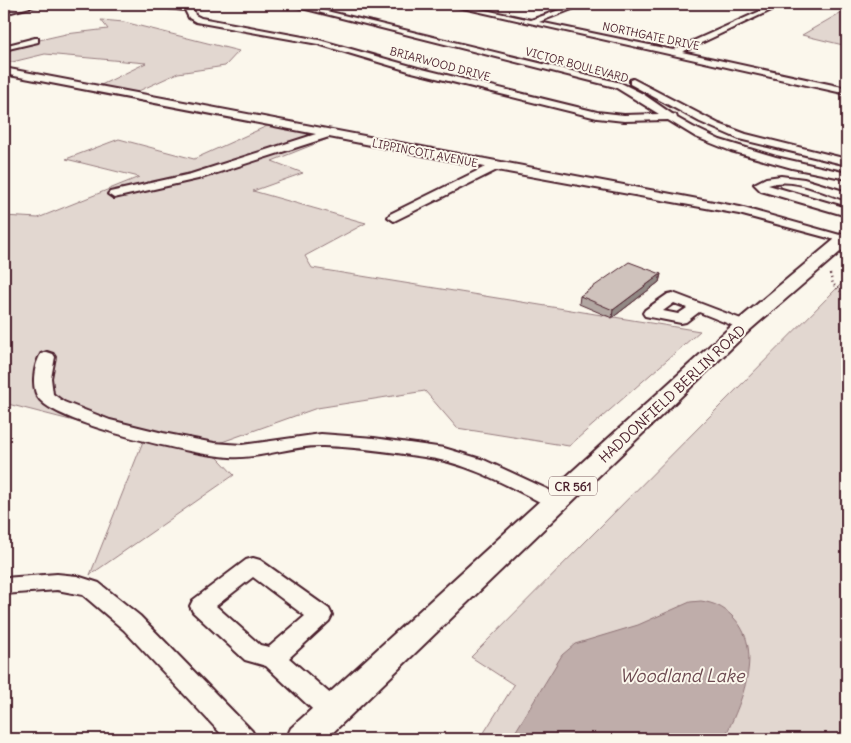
<svg xmlns="http://www.w3.org/2000/svg" width="851" height="743" viewBox="0 0 851 743" font-family="Delius,sans-serif">
<rect width="100%" height="100%" fill="#fbf7ec"/>
<filter id="ink" filterUnits="userSpaceOnUse"><feTurbulence type="fractalNoise" baseFrequency=".02" numOctaves="2"/><feDisplacementMap in="SourceGraphic" scale="10" xChannelSelector="R" yChannelSelector="G"/><feConvolveMatrix kernelMatrix="1 2 1 2 8 2 1 2 1" color-interpolation-filters="sRGB"/></filter>
<g filter="url(#ink)">
<g fill="#e2d7d0" stroke="#967b7e">
<path d="M847 9V46L802 35Z"/>
<path d="M101 20 124 22 239 51 225 66 178 73 132 94 95 88 146 63 45 54 4 64V48L66 34 108 29Z"/>
<path d="M276 122 340 134 272 161 303 173 253 191 366 223 305 256 312 268 700 331 569 446 457 428 425 391 317 408 208 447 234 475 90 575 144 439 4 403V216L38 218 139 177 66 159 119 139 194 159Z"/>
<path d="M843 282 847 284V739H480L514 685 471 657Z"/>
</g>
<path fill="#bfadaa" stroke="#907477" d="M701 601C714 603 723 607 732 616 766 649 741 703 724 739H511L562 655 575 644 638 625 690 602Z"/>
<g fill="none" stroke-linecap="round" stroke-linejoin="round">
<defs>
<g id="minor">
<path d="M29 4H41L4 14V10Z"/>
<path d="M146 4 187 6 193 8 195 15 201 18 319 40 418 68 597 112 624 115 659 114 615 87 286 4H298L621 83 643 94 672 114 676 115 677 118 693 127 720 140 776 157 847 173V179L792 168 731 151 696 137 668 120 624 121 597 118 412 72 318 44 196 22 189 18 185 10 150 6Z"/>
<path d="M445 4H458L531 20 576 4H585L539 22 673 50 776 4H784L682 52 847 88V94Z"/>
<path d="M35 38H38V42L4 50V46Z"/>
<path d="M4 68 740 207 847 237V243L739 214 497 170 394 221 388 217 390 214 485 167 329 137 198 179 114 198 108 194 110 192 191 174 316 134 4 74Z"/>
<path d="M633 79 719 124 746 134 847 159V165L739 139 700 122 630 84V80Z"/>
<path d="M781 176 804 179 847 192V200C822 193 794 176 768 185L847 208V216L761 191 754 184 766 178Z"/>
<path d="M673 293 749 322 752 325 749 328 744 330 699 312 686 322 681 323 645 316 643 313 645 310 668 294ZM674 303 687 308 678 314 663 311Z"/>
<path d="M47 352 53 354 55 357 51 378 53 394 64 402 110 420 163 433 214 443 242 445 321 434 374 438 444 448 484 460 564 497 567 502 564 507 557 509 550 507C510 487 470 463 424 457 391 452 357 447 323 446 292 445 261 459 230 457 194 455 62 425 40 400 30 389 34 365 41 354Z"/>
<path d="M253 558 260 560 329 609 332 615 329 621 289 658 342 704 345 712 342 720 333 723 324 720 266 666 245 660 193 612 190 606 193 600 246 560ZM253 577 305 616 269 647 260 645 216 606Z"/>
<path d="M57 574 77 576 99 583 140 616 252 731 256 739H226L124 630 83 595 57 590 4 594V578Z"/>
</g>
<path id="major" d="M847 233V246L751 329 326 739H286L291 728 737 321 841 234Z"/>
</defs>
<use href="#minor" stroke="#4a1f2b" stroke-width="4"/>
<use href="#major" stroke="#4a1f2b" stroke-width="4"/>
<path stroke="#4a1f2b" stroke-width="2.5" stroke-dasharray="1 3" stroke-linecap="butt" d="M830 274 833 284 847 298"/>
<use href="#minor" fill="#fbf7ec" fill-rule="evenodd"/>
<use href="#major" fill="#fbf7ec" fill-rule="evenodd"/>
</g>
<path fill="#b2a7a2" stroke="#4a1f2b" d="M661 274 659 282 612 318 579 304 580 296Z"/>
<path fill="#918884" stroke="#4a1f2b" d="M661 274 659 282 612 318 613 310Z"/>
<path fill="#cfc2bc" stroke="#4a1f2b" d="M629 262 661 274 613 310 580 296Z"/>
</g>
<g text-anchor="middle" dominant-baseline="central" stroke-width="4" stroke-linejoin="round" paint-order="stroke">
<g font-size="11" fill="#4a1f2b" stroke="#fbf7ec">
<text transform="translate(651 36) rotate(12)">NORTHGATE DRIVE</text>
<text transform="translate(440 64) rotate(15)">BRIARWOOD DRIVE</text>
<text transform="translate(577 65) rotate(15)">VICTOR BOULEVARD</text>
<text transform="translate(425 153) rotate(11)">LIPPINCOTT AVENUE</text>
</g>
<rect fill="#fbf7ec" stroke="#7f6065" stroke-width="1" x="549" y="476.5" width="48" height="19" rx="4"/>
<g font-size="12" font-weight="bold" fill="#4a1f2b">
<text x="573" y="486">CR 561</text>
</g>
<g font-size="14" fill="#4a1f2b" stroke="#fbf7ec">
<text transform="translate(672 394) rotate(-43)">HADDONFIELD BERLIN ROAD</text>
</g>
<g font-size="18" font-style="italic" fill="#6d4a51" stroke="#fbf7ec">
<text x="682" y="675">Woodland Lake</text>
</g>
</g>
<rect width="851" height="743" fill="none" stroke="#fbf7ec" stroke-width="20"/>
<rect x="10" y="10" width="831" height="723" fill="none" stroke="#4a1f2b" stroke-width="2" filter="url(#ink)"/>
</svg>
